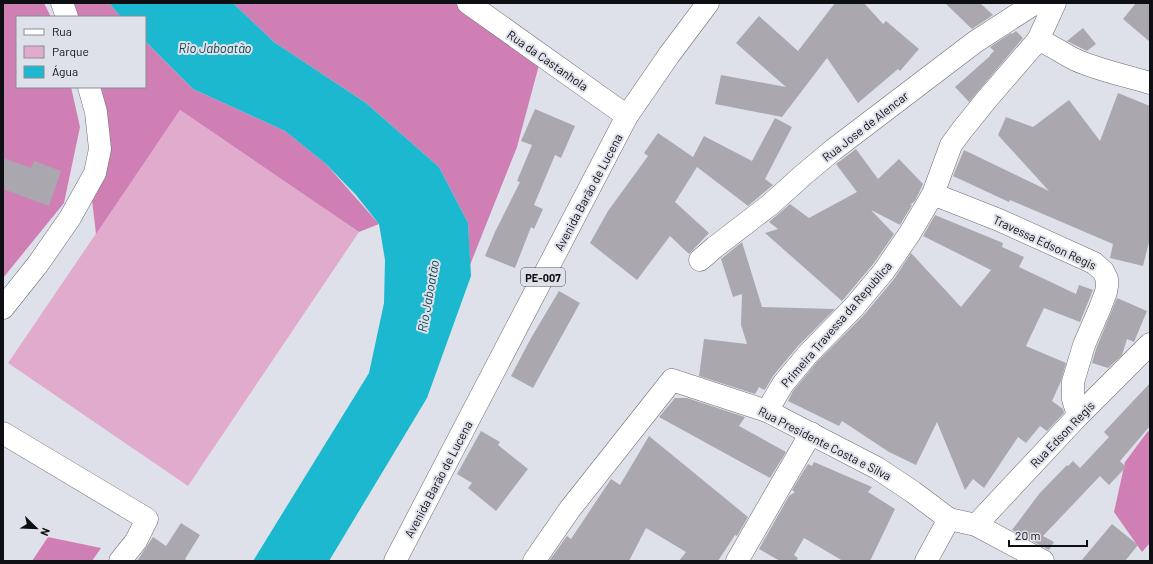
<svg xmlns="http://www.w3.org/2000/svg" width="1153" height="564" viewBox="0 0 1153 564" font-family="Barlow,sans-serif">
<rect width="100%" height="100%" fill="#dfe1ea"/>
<path fill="#e1abce" d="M180 110 359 232 188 486 8 363Z"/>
<g fill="#d07fb5">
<path d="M3 3H44L51 17H17V87H71L80 127 64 203 3 278Z"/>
<path d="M68 3H109L121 17H74Z"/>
<path d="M233 3H457L539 65 517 147 470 265 468 223 439 167 366 103 274 42Z"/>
<path d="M145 41 193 89 285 131 326 164 379 224 359 232 180 110 96 234 92 200 100 87H145Z"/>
<path d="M1148 431 1150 432V543L1142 552 1114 512 1125 462Z"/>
<path d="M48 537 101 548 92 561H32Z"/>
</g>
<path fill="#1bb8cf" d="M109 3H233L274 42 366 103 439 167 468 223 471 276 427 398 329 561H253L369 373 384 303 385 260 379 224 356 195 326 164 285 131 193 89 145 41V17H121Z"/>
<g fill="#aba7af">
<path d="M835 3H864L883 24 886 21 919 49 900 71 898 69 858 103 827 58 782 117 715 104 721 75 786 87 736 43 759 16 798 51Z"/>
<path d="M945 3H980L993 15 972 29Z"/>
<path d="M1136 3H1150V42L1123 19Z"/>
<path d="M1083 28 1096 44 1087 51 1067 41Z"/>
<path d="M1016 31 1023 38 969 102 955 87 990 56V55L994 51 990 47 1011 33 1012 34Z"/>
<path d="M1118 93 1150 106V238L1143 266 1110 258 1113 244 1010 200 1009 202 953 176 964 150 1049 191 998 135 1006 117 1033 127 1069 100 1100 141Z"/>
<path d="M535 109 575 126 561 158 555 155 534 205 543 209 534 229 531 227 515 268 485 256 495 232 520 182 517 181 532 145 521 141Z"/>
<path d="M775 118 792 127 765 179 773 185 748 206 697 167 675 202 709 233 689 254 670 236 637 280 590 243 608 211 648 156 644 153 658 133 693 157 704 136 752 161Z"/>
<path d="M856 149 878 179 899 159 923 184 915 201 910 205H912L900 225 871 210 894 234 874 263 842 301 765 233 778 229 769 222 790 204 809 218 857 192 836 164Z"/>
<path d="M3 158 31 168 34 161 61 171 49 206 3 189Z"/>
<path d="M935 215 1003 243 1002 247 1024 257 1019 267 1076 294 1079 285 1093 290 1080 322 1044 308 1026 346 1066 363 1061 381 1052 401 1063 409 1064 413 1047 431 1040 426 1026 443 1018 437 984 488 973 479 965 490 937 422 916 465 889 452 842 421 839 426 788 401 793 391 817 362 864 315 894 279 911 253 961 307 991 270 923 236Z"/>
<path d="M742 242 762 307 835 309 798 346 773 376 766 388 764 390 759 387 755 394 699 376 704 339 747 344 741 325 742 294 733 297 721 259Z"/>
<path d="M559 291 580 303 533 388 511 376 531 338Z"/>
<path d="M1117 298 1147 311 1134 342 1127 339 1122 355 1108 368 1092 363 1096 349Z"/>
<path d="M1150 383V426L1120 461 1126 467 1109 485 1100 476 1043 536 1054 542 1049 550 1012 530 1039 494 1067 465 1068 466 1073 461 1080 468 1109 437 1104 432Z"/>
<path d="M675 398H687L745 417 739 426 786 452 770 478 659 417Z"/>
<path d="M481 431 500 442 498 445 528 469 496 511 468 488 472 483 457 474Z"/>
<path d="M649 436 748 517 737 536 735 535 718 561H679L686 552 646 528 629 561H549L567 536 571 539 611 479 620 485Z"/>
<path d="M814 462 872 487 868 492 895 509 870 561H843L804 538 794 555 798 558 796 561H780L759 549 789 496 795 492 792 490 808 464 812 466Z"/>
<path d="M181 523 200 535 185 559 188 561H137L153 537 166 546Z"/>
<path d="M1112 524 1138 545 1125 561H1081Z"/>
</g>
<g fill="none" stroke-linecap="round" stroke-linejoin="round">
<defs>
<g id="minor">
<path d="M62 3 67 17"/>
<path d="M468 3 627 116"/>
<path d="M1055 3 1038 40C1052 45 1063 54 1076 60 1098 70 1127 76 1150 83"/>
<path d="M933 194 999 220 1094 263 1103 271 1107 279V286L1106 292 1100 308 1084 345 1073 382V399L1078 416"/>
<path d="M700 260 715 247 771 204 802 176 833 150 975 42 1029 7 1037 3"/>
<path d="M3 308 38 264 70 218 95 173 100 149 96 112 89 87"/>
<path d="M767 411 783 384 808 354 854 307 884 271 910 233 933 194 951 145 962 130 987 99 1038 40"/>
<path d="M3 433 147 519 136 541 120 561"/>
<path d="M976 525 1078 416 1150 344"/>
<path d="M534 561 570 509 672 380 767 411 877 468 913 492 949 519 976 525 1043 561"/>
<path d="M737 561 811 433"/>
<path d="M926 561 949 519"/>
</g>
<path id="major" d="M395 561 627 116 669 55 708 3"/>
</defs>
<use href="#minor" stroke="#6b6c74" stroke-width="23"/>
<use href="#major" stroke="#6b6c74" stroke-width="23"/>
<use href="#minor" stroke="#fff" stroke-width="22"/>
<use href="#major" stroke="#fff" stroke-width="22"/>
</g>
<g text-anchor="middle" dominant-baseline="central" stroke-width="4" stroke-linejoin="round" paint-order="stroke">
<rect fill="#dfe1ea" stroke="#4d4e53" stroke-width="1" x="521" y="268" width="44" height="18" rx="3"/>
<g font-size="11" font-weight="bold" fill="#0e0f12">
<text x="543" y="277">PE-007</text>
</g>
<g font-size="12" fill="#0e0f12" stroke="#dfe1ea">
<text transform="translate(548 60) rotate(35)">Rua da Castanhola</text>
<text transform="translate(865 126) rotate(-38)">Rua Jose de Alencar</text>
<text transform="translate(588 192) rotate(-62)">Avenida Barão de Lucena</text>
<text transform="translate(1045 242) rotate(25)">Travessa Edson Regis</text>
<text transform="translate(836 324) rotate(-49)">Primeira Travessa da Republica</text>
<text transform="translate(1062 434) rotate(-46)">Rua Edson Regis</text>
<text transform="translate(825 443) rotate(27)">Rua Presidente Costa e Silva</text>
<text transform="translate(438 479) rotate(-62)">Avenida Barão de Lucena</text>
</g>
<g font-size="13" font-style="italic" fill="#0b4953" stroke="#dfe1ea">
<text x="215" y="48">Rio Jaboatão</text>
<text transform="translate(428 296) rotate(-80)">Rio Jaboatão</text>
</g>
</g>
<rect width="1153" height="564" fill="none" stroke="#0e0f12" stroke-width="8"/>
<rect x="16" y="16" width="130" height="72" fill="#dfe1ea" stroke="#8b8d94"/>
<rect x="24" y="29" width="20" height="6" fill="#ffffff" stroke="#8b8d94"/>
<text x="52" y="36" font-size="12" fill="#0e0f12">Rua</text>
<rect x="24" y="46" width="20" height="12" fill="#e1abce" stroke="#8b8d94"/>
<text x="52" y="56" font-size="12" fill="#0e0f12">Parque</text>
<rect x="24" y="66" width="20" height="12" fill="#1bb8cf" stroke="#8b8d94"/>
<text x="52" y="76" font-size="12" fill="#0e0f12">Água</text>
<g transform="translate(36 528) rotate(113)" stroke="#dfe1ea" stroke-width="3" paint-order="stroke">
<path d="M0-3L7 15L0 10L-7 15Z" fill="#0e0f12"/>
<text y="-6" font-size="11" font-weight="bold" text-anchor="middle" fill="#0e0f12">N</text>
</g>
<path d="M1009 540v6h78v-6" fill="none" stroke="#0e0f12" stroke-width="2"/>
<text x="1015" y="540" font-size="12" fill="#0e0f12" stroke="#dfe1ea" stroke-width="3" paint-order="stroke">20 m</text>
</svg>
